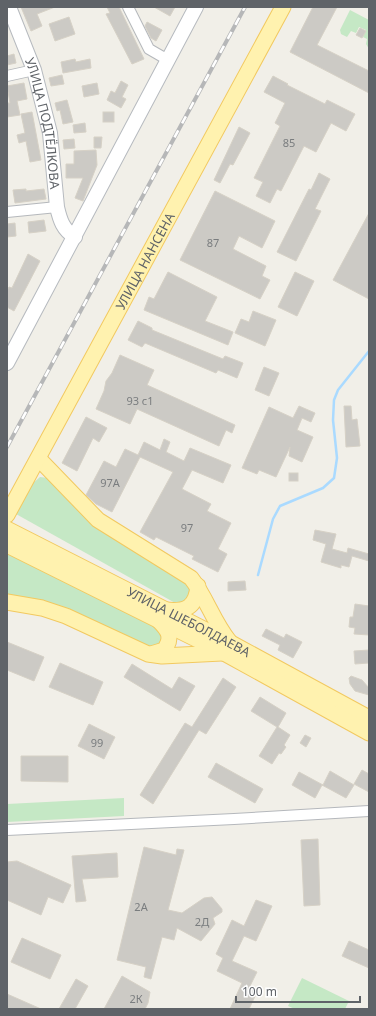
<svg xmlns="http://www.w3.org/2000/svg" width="376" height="1016" viewBox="0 0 376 1016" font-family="'Noto Sans',sans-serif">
<rect width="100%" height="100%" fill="#f1efe8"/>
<g fill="#c5e8c5">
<path d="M350 10 369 20V49L366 44 367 39 363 37 366 30 359 27 356 33 351 31 347 37 341 34 340 30Z"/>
<path d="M40 477 48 478 186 581 192 589 188 602 177 604 16 514 31 485Z"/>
<path d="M7 546 162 629 164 645 150 647 46 601 7 594Z"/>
<path d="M124 798V816L7 822V804Z"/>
<path d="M302 978 349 1001 345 1009H295L288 1006Z"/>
</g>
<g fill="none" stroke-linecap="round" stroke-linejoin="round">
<path stroke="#aadaff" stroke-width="2.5" d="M258 575 273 519 280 506 323 488 334 478 337 458 333 420 334 400 338 390 369 351"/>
</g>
<g fill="#cccac5" stroke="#d6d1c6">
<path d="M21 7H55L37 14 42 26 31 31Z"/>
<path d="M107 7H119L144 59 132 64 106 14 110 13Z"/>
<path d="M154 7H175L170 16Z"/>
<path d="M313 7H337L317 45 369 71V93L290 52Z"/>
<path d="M69 17 75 34 55 41 49 24Z"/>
<path d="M147 22 162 30 156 41 151 38 145 26Z"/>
<path d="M360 28 366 31 362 38 356 35Z"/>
<path d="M14 54 16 63 7 65V56Z"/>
<path d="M75 59 76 62 90 59 91 68 63 73 61 62Z"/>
<path d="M62 75 64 84 51 86 49 78Z"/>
<path d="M273 76 288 84 287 85 325 104 327 100 355 114 346 131 331 123 316 152 304 146 281 191 277 189 270 203 256 196 263 182 254 178 280 126 275 123 285 103 264 92Z"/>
<path d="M121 81 128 85 122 97 126 99 121 108 107 100 111 91 115 93Z"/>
<path d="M24 83 27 99 17 101 20 115 7 117V103H10L7 86Z"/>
<path d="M97 83 99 94 84 97 82 86Z"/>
<path d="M67 100 73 122 63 124 60 110 57 111 55 103Z"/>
<path d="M32 112 41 160 30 162 26 141 19 143 17 135 25 133 21 114Z"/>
<rect x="103" y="112" width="11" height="10"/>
<path d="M85 123 86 132 74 133 73 125Z"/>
<path d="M239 127 250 133 233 165 230 164 220 183 214 180Z"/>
<path d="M94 137H102L101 148H94Z"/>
<path d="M74 139 75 148 64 149 63 140Z"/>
<path d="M96 150 97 165 83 201 75 198 83 178H66V164H74V151Z"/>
<path d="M319 173 330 179 315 209 321 211 296 261 277 252 309 189 311 190Z"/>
<path d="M26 189V191L44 189 46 199 15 203 13 190Z"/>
<path d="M215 191 275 221 262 248 239 236 233 249 266 266 262 276 270 280 260 299 180 260Z"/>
<path d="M369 213V299L333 280Z"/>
<path d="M44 220 46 231 29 233 28 222Z"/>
<path d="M15 223 16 236 7 237V224Z"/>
<path d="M28 254 40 261 14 311 7 307V291L9 287 12 288Z"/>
<path d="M168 272 217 297 205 321 233 332 228 345 144 310 149 297 154 299Z"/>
<path d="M295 272 314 281 297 316 278 307Z"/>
<path d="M253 311 276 320 265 346 235 333 241 319 249 322Z"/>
<path d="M138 321 152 328V330L223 359 225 356 243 363 237 378 218 370 216 373 145 343 142 347 128 340Z"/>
<path d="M120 355 154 370 147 385 235 425 232 433 226 430 219 446 137 409 130 424 96 409 104 391 106 381 112 373Z"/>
<path d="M264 367 279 373 269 396 255 390Z"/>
<path d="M299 406 315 413 311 422 302 418 297 430 313 437 302 462 289 456 290 447 276 477 259 470 257 474 242 468 269 407 293 418Z"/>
<path d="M344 406H351L352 420 357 419 360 446 346 447Z"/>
<path d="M86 417 107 428 99 442 93 438 77 471 62 463Z"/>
<path d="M164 439 170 442 166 452 184 461 190 448 231 465 223 483 192 470 182 489 211 504 207 511 231 523 218 549 227 554 218 572 192 559 194 556 156 537 154 540 140 532 173 472 140 457 112 512 96 504 86 495 104 461 116 467 125 449 138 455 144 442 160 450Z"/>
<rect x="289" y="473" width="9" height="8"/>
<path d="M315 530 336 534 332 549 347 553 348 548 369 554V561L352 556 349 567 341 565V568L321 562 326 544 313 540Z"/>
<path d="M245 581 246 590 228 591V582Z"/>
<path d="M355 604 369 606V635L354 634 355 628 349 627 350 617H353Z"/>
<path d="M266 629 284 638 286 634 302 642 293 658 278 650 280 645 262 636Z"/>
<path d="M7 642 44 657 34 681 7 670Z"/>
<path d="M369 650V663L355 664 354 651Z"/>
<path d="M60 663 103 682 93 705 49 687Z"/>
<path d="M132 664 172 689 179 677 195 686 180 711 124 677Z"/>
<path d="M351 676 362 680 369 688V695L355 691 350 684 349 678Z"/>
<path d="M223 678 236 687 206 734 199 730 153 804 140 795 185 723 192 727Z"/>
<path d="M260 697 286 713 278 727 290 735 284 745 286 747 281 754 279 753 272 764 259 756 277 727 251 711Z"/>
<path d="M89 724 115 737 104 759 78 746Z"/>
<path d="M305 735 311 738 306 747 300 743Z"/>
<path d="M21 756H68V782L21 781Z"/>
<path d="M216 763 263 789 255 803 208 777Z"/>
<path d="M362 770 369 774V792L354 784Z"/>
<path d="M330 771 354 785 346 798 322 785 315 798 292 785 299 772 323 785Z"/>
<path d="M318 839 320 905 304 906 301 840Z"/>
<path d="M144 847 176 855 177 849 184 850 168 910 182 913 204 898 212 897 222 909V912L213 918 215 924 201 941 177 928 174 940 162 937 151 979 144 977 146 967 117 960Z"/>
<path d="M117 853 118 877 82 879 86 901 76 902 72 856Z"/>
<path d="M17 861 71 885 63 903 48 897 41 915 7 900V862Z"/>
<path d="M256 900 272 906 256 941 244 936 232 961 257 972 250 986 258 990 249 1009H230L242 983 217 971 223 958 216 954 232 920 244 926Z"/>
<path d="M22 938 61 955 50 979 11 962Z"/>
<path d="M349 941 369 950V968L342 956Z"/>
<path d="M122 976 150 992 148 1003 145 1009H104Z"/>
<path d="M76 979 88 986 75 1009H59Z"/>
<path d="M7 994 41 1009H7Z"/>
</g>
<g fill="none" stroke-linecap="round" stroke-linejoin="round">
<defs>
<g id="street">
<path d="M128 7 149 49 168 60"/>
<path d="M7 76 34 70"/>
<path d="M7 212 57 207"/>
<path d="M7 830 234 819 369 811"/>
</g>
<g id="secondary">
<path id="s1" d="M9 7 34 70 50 133 57 207C60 220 63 230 75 237"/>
<path d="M7 363 196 7"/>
</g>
<g id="primary">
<path d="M39 459 98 520 191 578C206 597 213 621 229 641"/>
<path id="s2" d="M7 515 283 7"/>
<path id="s3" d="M7 529 231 643 369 718"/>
<path d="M7 545 224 653 369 733"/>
<path d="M7 602 42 608 66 616 148 654 162 656 222 653"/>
<path d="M166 610C185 612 196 608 198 586"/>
<path d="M151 654 164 650C173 638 169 631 159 621"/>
</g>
</defs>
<use href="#street" stroke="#b5b8bc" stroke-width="12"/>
<use href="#secondary" stroke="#b6babf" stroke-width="16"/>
<use href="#primary" stroke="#f2c960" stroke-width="17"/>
<use href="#street" stroke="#fff" stroke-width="10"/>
<use href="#secondary" stroke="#fff" stroke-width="14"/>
<use href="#primary" stroke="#fff2af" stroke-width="15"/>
<defs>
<path id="rail" d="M7 447 245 7"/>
</defs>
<use href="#rail" stroke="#b6b7b8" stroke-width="4"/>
<use href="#rail" stroke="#fff" stroke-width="2.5" stroke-dasharray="8" stroke-linecap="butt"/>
</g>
<g text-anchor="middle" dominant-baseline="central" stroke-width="3" stroke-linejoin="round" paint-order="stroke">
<g font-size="11" fill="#7a7d7f">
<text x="289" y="142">85</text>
<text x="213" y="242">87</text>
<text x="140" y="400">93 с1</text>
<text x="110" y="482">97А</text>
<text x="187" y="527">97</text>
<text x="97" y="742">99</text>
<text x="141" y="906">2А</text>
<text x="202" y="921">2Д</text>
<text x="136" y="998">2К</text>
</g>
<g font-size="13" fill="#5f6368" stroke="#fff">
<text stroke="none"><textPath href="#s1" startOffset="122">УЛИЦА ПОДТЁЛКОВА</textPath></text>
<text stroke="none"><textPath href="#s2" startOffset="289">УЛИЦА НАНСЕНА</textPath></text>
<text stroke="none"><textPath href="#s3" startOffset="204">УЛИЦА ШЕБОЛДАЕВА</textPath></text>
</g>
</g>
<rect width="376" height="1016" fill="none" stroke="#5f6368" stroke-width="16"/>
<path d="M236 996v6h124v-6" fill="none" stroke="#5f6368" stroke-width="2"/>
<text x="242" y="996" font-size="12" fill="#5f6368" stroke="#ffffff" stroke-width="3" paint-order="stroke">100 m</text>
</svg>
